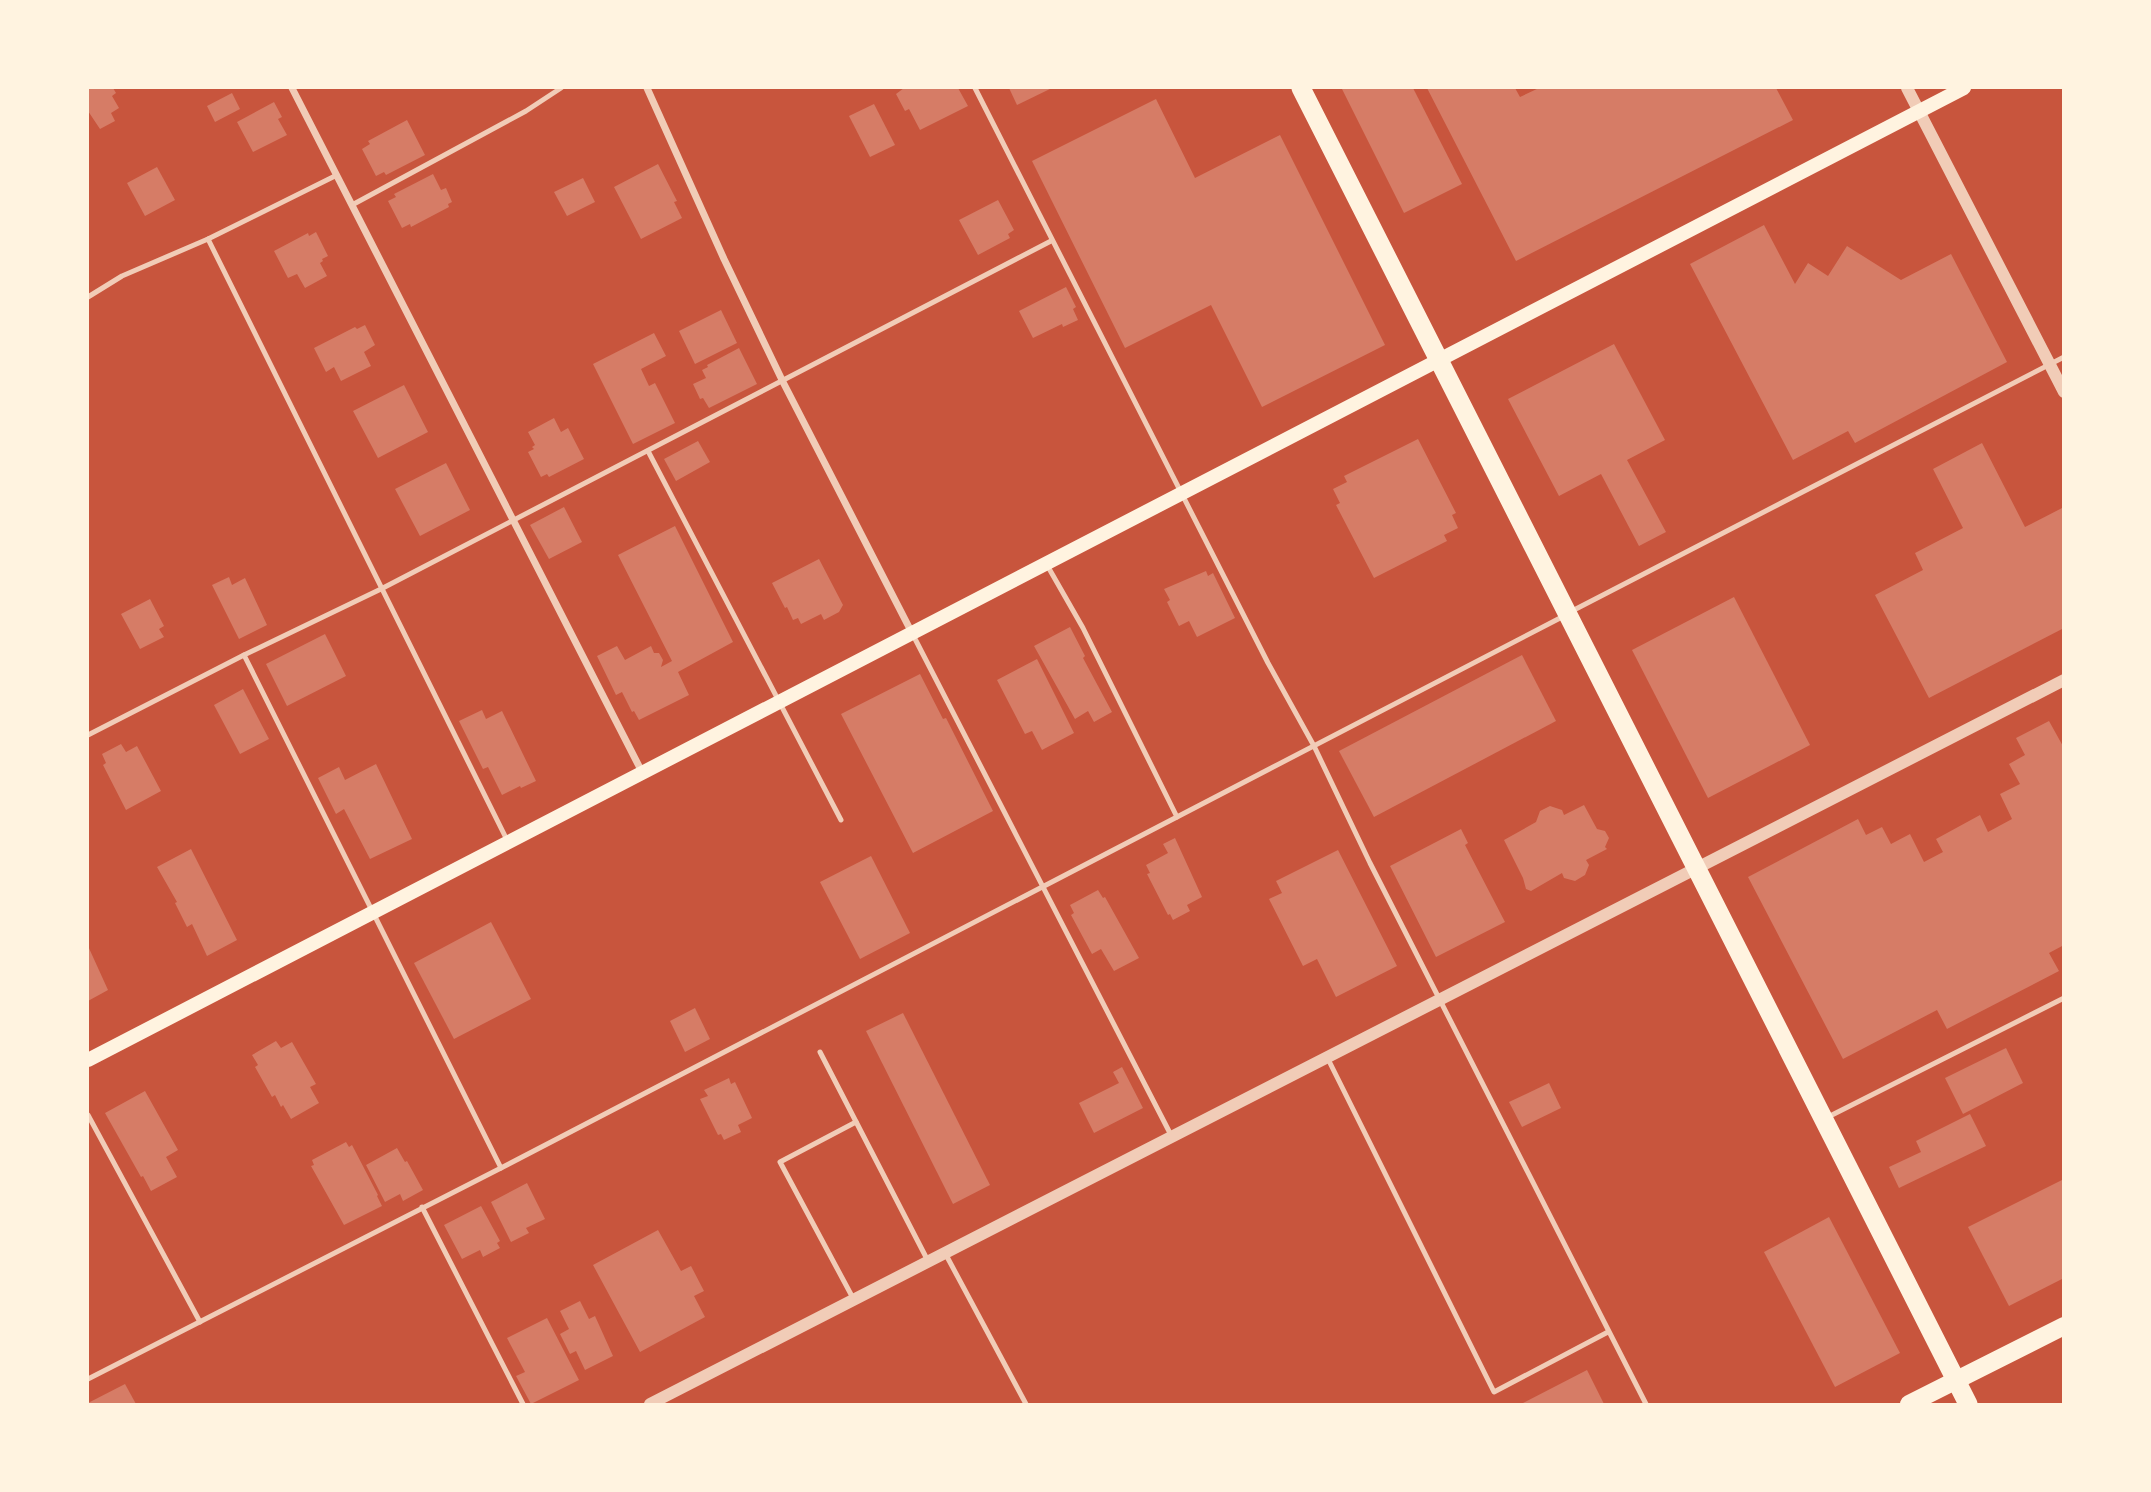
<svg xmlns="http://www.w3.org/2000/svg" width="2151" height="1492" viewBox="0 0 2151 1492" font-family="Lato,sans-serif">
<rect width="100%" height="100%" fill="#c8553d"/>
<g fill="#d67c66">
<path d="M88 88H113L116 93 112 96 119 108 111 113 115 121 100 129 88 111Z"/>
<path d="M904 88H958L968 106 920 130 909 109 905 111 896 94Z"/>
<path d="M1009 88H1052L1017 105Z"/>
<path d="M1346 88H1413L1462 184 1404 213 1342 89Z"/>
<path d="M1427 88H1515L1520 97 1539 88H1776L1793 120 1516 261Z"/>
<path d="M232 93 240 109 215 122 207 106Z"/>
<path d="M1156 99 1195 178 1280 135 1385 345 1262 407 1211 305 1125 348 1032 161Z"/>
<path d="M274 102 282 117 278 119 287 135 253 152 237 122Z"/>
<path d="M874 104 895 145 870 157 849 116Z"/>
<path d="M407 120 425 155 386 175 384 172 376 176 362 149 370 144 368 141Z"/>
<path d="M658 164 677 201 674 202 682 218 641 239 614 187Z"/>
<path d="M157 167 175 200 145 216 127 183Z"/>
<path d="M433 174 441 190 446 188 452 202 448 204 449 207 411 227 410 224 402 228 388 201 396 197 394 194Z"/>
<path d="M583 178 595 202 567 216 554 192Z"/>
<path d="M998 200 1014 230 1008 234 1010 238 978 255 959 220Z"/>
<path d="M1764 225 1795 284 1808 263 1828 276 1847 246 1901 280 1951 254 2007 362 1855 443 1848 431 1793 460 1690 264Z"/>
<path d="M316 232 328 256 322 259 323 261 320 263 327 276 305 288 297 274 288 278 274 251 308 233 309 236Z"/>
<path d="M1066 287 1076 307 1073 309 1078 320 1063 327 1062 324 1033 338 1019 311Z"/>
<path d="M721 310 737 343 695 364 679 331Z"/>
<path d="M365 325 375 345 364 352 371 366 341 381 334 367 326 372 314 348 355 327 357 329Z"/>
<path d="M654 333 666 356 641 369 649 386 655 383 675 423 633 444 593 364Z"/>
<path d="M1614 344 1665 440 1627 460 1666 532 1639 546 1601 474 1559 496 1508 399Z"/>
<path d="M739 348 757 384 709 408 703 398 700 399 693 384 706 378 702 370 708 367 707 365Z"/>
<path d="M404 385 428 432 378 458 353 411Z"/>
<path d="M554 418 561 432 568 428 584 459 549 477 547 474 541 477 528 452 534 449 532 447 535 445 528 432Z"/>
<path d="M1418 439 1456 513 1452 515 1458 528 1444 535 1447 541 1374 578 1336 505 1340 503 1333 489 1347 482 1344 476Z"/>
<path d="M698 441 710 462 676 481 664 459Z"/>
<path d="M1982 443 2025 527 2064 507V628L1929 698 1875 595 1923 570 1915 553 1963 528 1933 469Z"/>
<path d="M446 463 470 510 420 536 395 489Z"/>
<path d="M564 507 582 542 549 559 530 525Z"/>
<path d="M675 526 733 642 678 672 689 695 639 720 634 711 632 712 622 692 616 695 597 656 617 646 625 660 651 646 654 653H659L663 660 661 667 672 661 618 555Z"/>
<path d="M819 559 843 605 839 612 824 620 821 614 801 624 798 618 793 620 787 607 785 608 772 583Z"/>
<path d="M1206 571 1208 576 1213 573 1235 618 1197 637 1189 621 1179 626 1167 602 1170 600 1164 589Z"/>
<path d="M229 577 232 585 245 578 267 625 239 639 212 585Z"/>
<path d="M1734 597 1810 745 1708 798 1632 650Z"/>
<path d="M150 599 164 626 159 629 164 637 140 649 121 614Z"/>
<path d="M1070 627 1085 656 1083 658 1112 712 1094 722 1088 711 1075 719 1034 646Z"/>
<path d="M325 634 346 676 287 706 266 664Z"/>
<path d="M1522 655 1556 721 1374 817 1339 751Z"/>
<path d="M1037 659 1074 733 1042 750 1032 731 1025 734 997 680Z"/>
<path d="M920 674 943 719 946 718 993 811 913 853 841 714Z"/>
<path d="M243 689 269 739 240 754 214 705Z"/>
<path d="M482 710 486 719 502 711 536 781 521 788 520 786 502 795 488 767 483 769 459 721Z"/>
<path d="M2049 721 2064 748V945L2049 953 2059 971 1947 1029 1937 1010 1843 1059 1748 877 1858 819 1866 835 1882 827 1891 844 1910 834 1924 862 1943 852 1936 839 1980 815 1988 832 2012 819 2000 794 2020 784 2009 764 2025 755 2016 738Z"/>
<path d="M121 744 126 752 137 746 161 791 126 810 103 765 106 763 102 754Z"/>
<path d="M376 764 412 839 370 859 344 809 336 814 318 778 339 767 345 780Z"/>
<path d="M1584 805 1597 829 1605 831 1609 838 1605 847 1607 849 1586 860 1589 865 1585 875 1575 881 1564 878 1562 873 1531 891 1526 889 1523 878 1504 840 1536 822 1540 811 1550 806 1562 810 1564 815Z"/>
<path d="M1461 829 1468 843 1465 845 1505 922 1436 957 1390 866Z"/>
<path d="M1175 838 1202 897 1187 905 1190 911 1173 920 1170 914 1168 915 1147 874 1150 873 1146 865 1168 853 1163 844Z"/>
<path d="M191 849 237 940 207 956 192 924 187 927 175 903 177 902 157 867Z"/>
<path d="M1338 850 1397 966 1336 997 1317 959 1303 966 1269 899 1282 893 1276 881Z"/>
<path d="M871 856 910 933 860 959 820 882Z"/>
<path d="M1098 890 1103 898 1105 897 1139 958 1114 971 1101 949 1092 954 1071 915 1074 913 1070 905Z"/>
<path d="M491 922 531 999 454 1039 414 963Z"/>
<path d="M88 946 108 990 88 1001Z"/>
<path d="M695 1008 710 1039 685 1052 670 1021Z"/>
<path d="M903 1013 990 1185 953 1204 866 1031Z"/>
<path d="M276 1041 281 1048 292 1042 316 1084 310 1087 319 1103 291 1119 283 1105 281 1107 275 1095 272 1097 255 1067 258 1065 252 1055Z"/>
<path d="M2006 1048 2023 1083 1963 1114 1945 1078Z"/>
<path d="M1122 1067 1143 1108 1094 1133 1079 1103 1119 1083 1113 1072Z"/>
<path d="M729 1078 731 1084 735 1082 752 1118 738 1125 741 1132 724 1140 721 1134 718 1135 700 1099 708 1096 704 1090Z"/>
<path d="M1549 1083 1561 1108 1522 1127 1509 1102Z"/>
<path d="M145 1091 178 1150 166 1157 177 1177 151 1191 143 1176 141 1177 105 1113Z"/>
<path d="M1970 1114 1986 1146 1899 1188 1889 1167 1921 1152 1916 1141Z"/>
<path d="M346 1142 349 1147 352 1145 378 1195 377 1196 382 1206 344 1225 311 1166 314 1165 312 1160Z"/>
<path d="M397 1148 405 1162 407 1161 423 1190 403 1201 400 1194 385 1202 366 1165Z"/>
<path d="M2064 1179V1278L2009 1306 1968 1227Z"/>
<path d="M527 1183 545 1219 526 1228 529 1233 511 1242 491 1202Z"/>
<path d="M481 1206 500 1241 497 1243 500 1248 483 1257 480 1250 462 1259 444 1225Z"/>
<path d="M1829 1217 1900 1353 1835 1387 1764 1252Z"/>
<path d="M658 1230 681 1271 691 1266 704 1291 694 1296 705 1317 640 1352 593 1265Z"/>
<path d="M580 1301 589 1319 595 1316 613 1356 585 1370 576 1351 570 1354 560 1334 569 1329 560 1311Z"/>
<path d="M547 1318 579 1380 531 1404 516 1376 525 1372 507 1338Z"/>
<path d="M1587 1370 1604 1404H1521Z"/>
<path d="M125 1384 136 1404H88V1403Z"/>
</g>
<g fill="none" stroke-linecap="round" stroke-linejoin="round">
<g stroke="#f1ccb7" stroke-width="5">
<path d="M975 88 1268 663 1314 746 1370 863 1646 1404"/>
<path d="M352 205 526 111 561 88"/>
<path d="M208 239 508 842"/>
<path d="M88 297 122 276 208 239 337 175"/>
<path d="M648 451 841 820"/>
<path d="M1047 565 1083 628 1177 817"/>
<path d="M1572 611 2064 357"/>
<path d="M912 633 1172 1137"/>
<path d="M244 655 501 1168"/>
<path d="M88 735 244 655 381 589 1051 241"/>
<path d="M820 1052 928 1261"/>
<path d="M1328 1059 1494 1392 1608 1332"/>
<path d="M88 1115 200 1322"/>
<path d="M1826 1118 2064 998"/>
<path d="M422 1207 523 1404"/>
<path d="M945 1253 1026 1404"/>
<path d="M854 1300 780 1162 856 1122"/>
<path d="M88 1379 501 1168 1564 616"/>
</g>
<g stroke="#f1ccb7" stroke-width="7">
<path d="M292 88 642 772"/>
<path d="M647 88 724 259 783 382 912 633"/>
</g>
<g stroke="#f1ccb7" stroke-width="12">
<path d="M1907 88 2064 392"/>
<path d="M650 1404 2064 680"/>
</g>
<path stroke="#fff3e0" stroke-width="14" d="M88 1060 1964 88"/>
<path stroke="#fff3e0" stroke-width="18" d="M1909 1404 2064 1326"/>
<path stroke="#fff3e0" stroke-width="19" d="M1301 88 1968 1404"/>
</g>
<rect width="2151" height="1492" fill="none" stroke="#fff3e0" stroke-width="178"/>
</svg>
